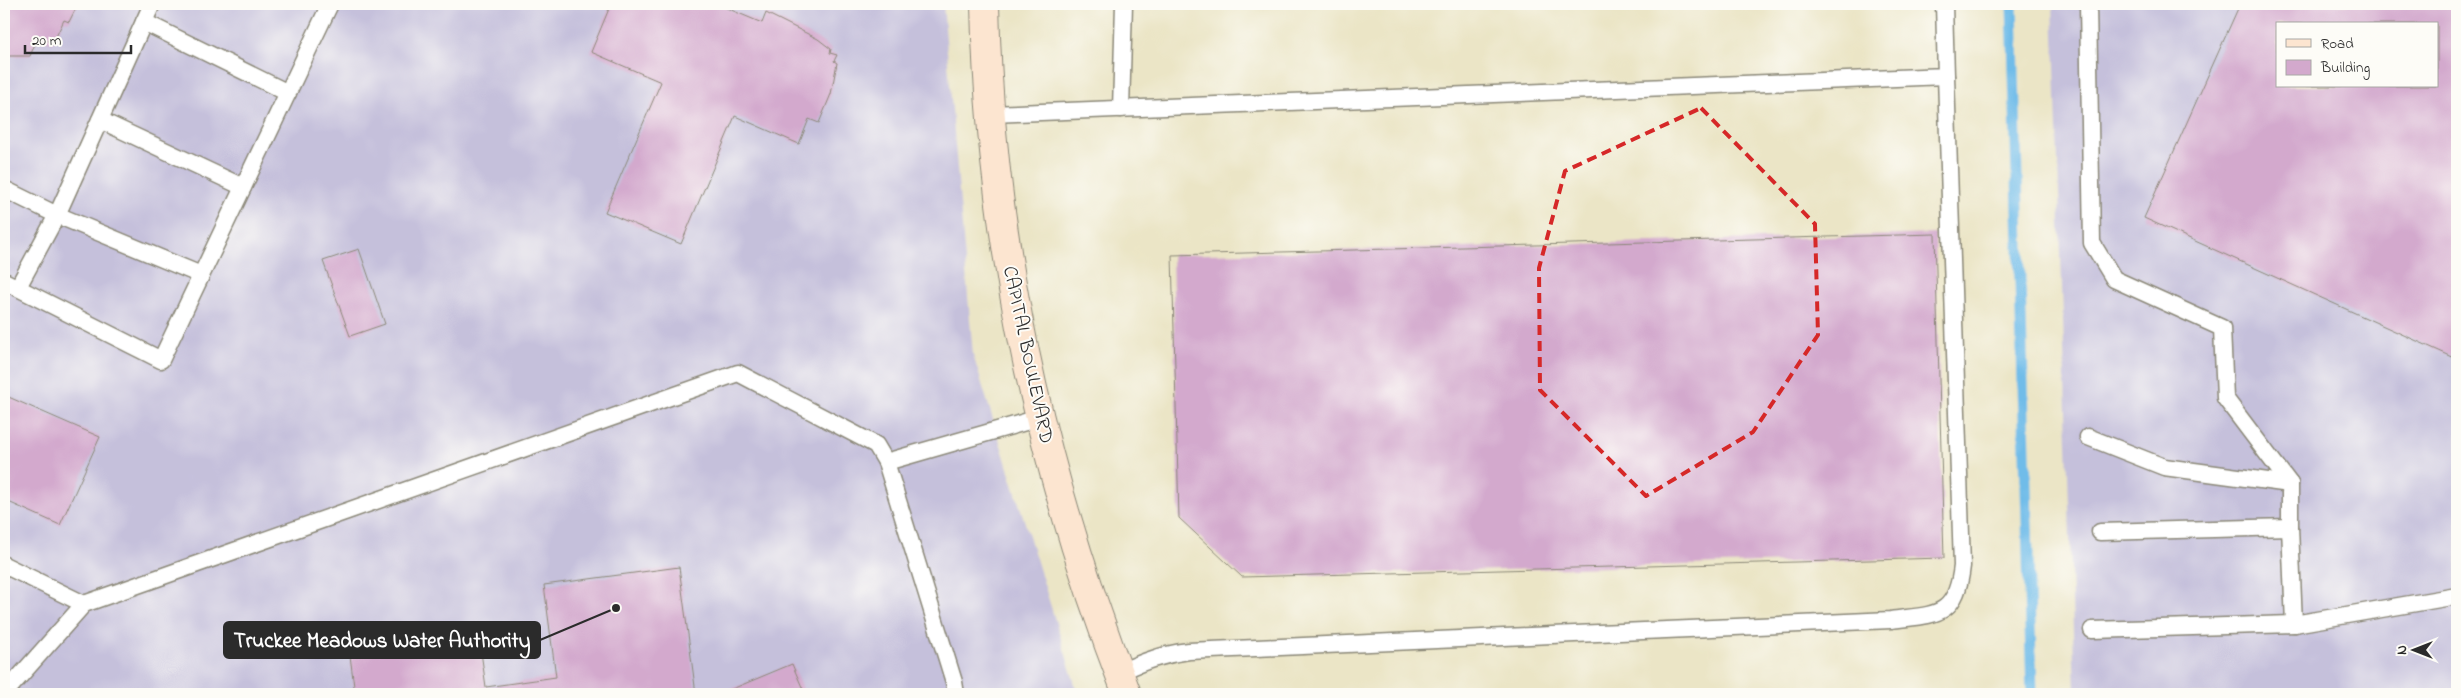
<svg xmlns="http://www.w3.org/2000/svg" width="2461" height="698" viewBox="0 0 2461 698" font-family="'Indie Flower',sans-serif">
<rect width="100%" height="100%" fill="#fdfcf7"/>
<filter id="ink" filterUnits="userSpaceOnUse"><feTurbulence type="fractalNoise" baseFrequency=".02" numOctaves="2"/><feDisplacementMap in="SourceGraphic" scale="10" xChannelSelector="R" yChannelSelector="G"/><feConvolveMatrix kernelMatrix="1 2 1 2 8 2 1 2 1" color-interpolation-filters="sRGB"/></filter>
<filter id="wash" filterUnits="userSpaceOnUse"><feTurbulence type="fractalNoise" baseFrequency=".0096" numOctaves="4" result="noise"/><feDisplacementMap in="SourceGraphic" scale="20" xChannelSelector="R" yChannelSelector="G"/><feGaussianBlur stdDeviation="1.12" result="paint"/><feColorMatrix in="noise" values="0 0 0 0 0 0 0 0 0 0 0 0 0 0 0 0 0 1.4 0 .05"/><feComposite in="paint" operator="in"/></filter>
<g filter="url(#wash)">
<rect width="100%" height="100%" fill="#ebe5c6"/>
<g fill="#c5c0db" fill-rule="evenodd">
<path d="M4 4H943L973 355 1078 694H4Z"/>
<path d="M2053 4H2457V694H2075ZM2277 24H2437V86H2277Z"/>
</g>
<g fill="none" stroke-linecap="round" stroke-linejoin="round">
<path stroke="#6fbce9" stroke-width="11" d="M2012 4 2032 694"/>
</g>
<g id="blocks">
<g fill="#d3a9cd" fill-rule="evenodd">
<path d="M4 4H78L69 22 64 20 53 43 38 37 30 56H4Z"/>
<path d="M611 4H717L762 23 766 13 818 39 831 49 830 53 837 55 834 61 837 63 831 94 819 123 809 119 799 144 735 116 681 244 605 212 661 82 591 52Z"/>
<path d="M2240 4H2457V359L2144 218ZM2277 24H2437V86H2277Z"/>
<path d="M1935 234 1944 558 1242 577 1179 518 1172 255Z"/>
<path d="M359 249 385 324 350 336 323 261Z"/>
<path d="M4 395 100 437 60 525 4 500Z"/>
<path d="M679 567 696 694H355L349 648 478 631 486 687 556 677 544 585Z"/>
<path d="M792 664 805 694H720Z"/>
</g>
</g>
</g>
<g filter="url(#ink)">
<use href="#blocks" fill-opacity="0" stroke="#8b8878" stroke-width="1"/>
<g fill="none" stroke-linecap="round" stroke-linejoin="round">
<defs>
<g id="lane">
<path d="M2088 4 2092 243 2114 279 2222 328 2225 398 2290 484"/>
<path d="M144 22 288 93"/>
<path d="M1121 109 1124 4"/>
<path d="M990 114 1946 76 1944 4"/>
<path d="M100 120 243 187"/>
<path d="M4 189 57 215 152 4"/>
<path d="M4 281 161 360 330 4"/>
<path d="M18 287 57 215 201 275"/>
<path d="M2088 437 2164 467 2290 484V527"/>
<path d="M2100 532 2290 527 2294 624"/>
<path d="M4 565 84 604"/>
<path d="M2092 630 2294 624 2457 596"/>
<path d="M1118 673C1142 662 1163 654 1189 651L1891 620C1936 614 1956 618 1962 566L1946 76"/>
<path d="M4 694 84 604 738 373 876 445 886 462"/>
<path d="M956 694 954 682 886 462 1039 418"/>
</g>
<path id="secondary" d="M985 4C990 243 1041 472 1127 694"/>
</defs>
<use href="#lane" stroke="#8b8878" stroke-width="19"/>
<use href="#secondary" stroke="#8b8878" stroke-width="30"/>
<use href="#lane" stroke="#fff" stroke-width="16"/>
<use href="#secondary" stroke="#fce5d0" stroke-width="28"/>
</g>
</g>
<path fill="none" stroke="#d62828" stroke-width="4" stroke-dasharray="10 6" stroke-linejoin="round" d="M1701 108 1815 224 1818 335 1753 432 1646 496 1540 390 1539 268 1565 171Z"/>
<g text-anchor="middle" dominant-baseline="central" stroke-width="4" stroke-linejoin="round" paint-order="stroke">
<g font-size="20" fill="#2b2b2b" stroke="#fdfcf7">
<text transform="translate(1027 355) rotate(78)">CAPITAL BOULEVARD</text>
</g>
</g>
<path fill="none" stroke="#2b2b2b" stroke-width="2" d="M616 608L540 640"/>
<circle fill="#2b2b2b" stroke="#fdfcf7" stroke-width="2" cx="616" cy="608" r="5"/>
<rect fill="#2b2b2b" stroke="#2b2b2b" stroke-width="2" x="224" y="622" width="316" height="36" rx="5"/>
<g font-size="21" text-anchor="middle" font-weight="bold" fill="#fff">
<text x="382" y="647">Truckee Meadows Water Authority</text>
</g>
<rect width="2461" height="698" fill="none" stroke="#fdfcf7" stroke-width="20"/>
<rect x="2276" y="22" width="162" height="65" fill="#fdfcf7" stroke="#a9a8a5"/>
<rect x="2286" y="39" width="25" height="8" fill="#fce5d0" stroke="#a9a8a5"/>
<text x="2321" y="48" font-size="15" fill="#2b2b2b">Road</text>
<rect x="2286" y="60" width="25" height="15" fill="#d3a9cd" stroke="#a9a8a5"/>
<text x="2321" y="72" font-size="15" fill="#2b2b2b">Building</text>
<g transform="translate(2414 650) rotate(270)" stroke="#fdfcf7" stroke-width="4" paint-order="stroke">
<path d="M0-4L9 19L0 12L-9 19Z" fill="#2b2b2b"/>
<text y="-8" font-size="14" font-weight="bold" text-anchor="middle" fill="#2b2b2b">N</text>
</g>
<path d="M25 45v8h106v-8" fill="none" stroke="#2b2b2b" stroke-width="2.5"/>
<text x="32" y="45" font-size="15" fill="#2b2b2b" stroke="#fdfcf7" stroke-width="4" paint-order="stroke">20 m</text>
</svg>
